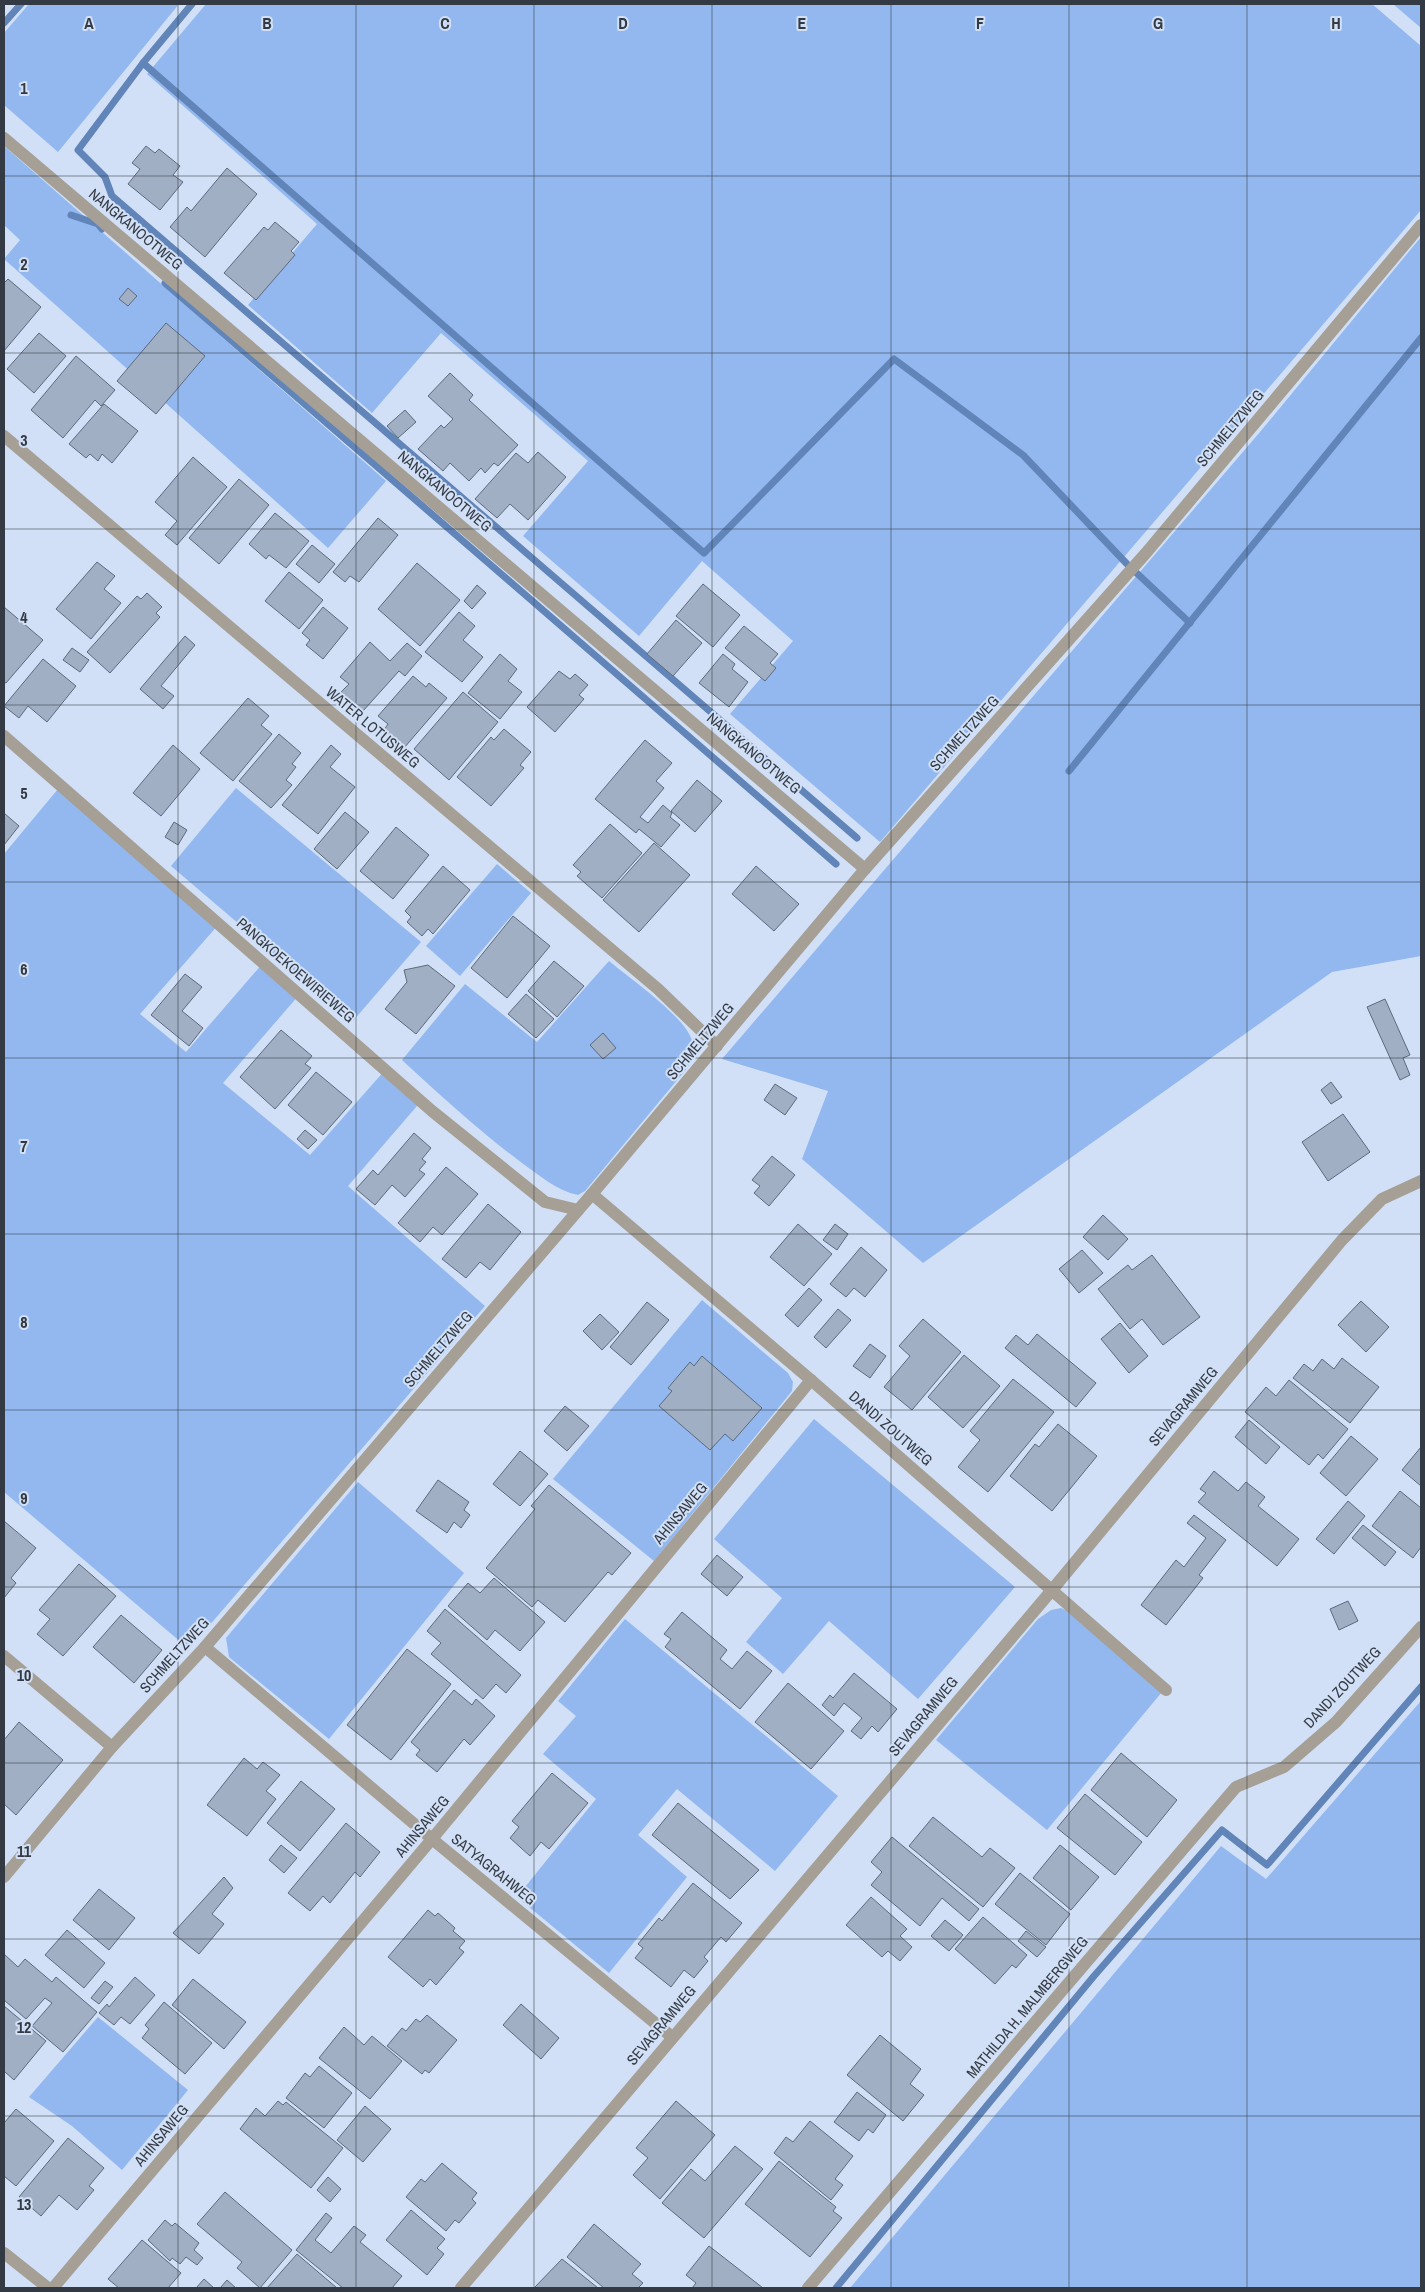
<svg xmlns="http://www.w3.org/2000/svg" width="1425" height="2292" viewBox="0 0 1425 2292" font-family="'Archivo Narrow',sans-serif">
<rect width="100%" height="100%" fill="#d1e0f6"/>
<g fill="#92b8ef">
<path d="M29 4H179L58 152 4 105V33Z"/>
<path d="M206 4H1372L1421 46V210L880 842 730 714 793 641 702 561 639 636 523 536 588 461 441 333 372 413 248 305 317 224 147 74Z"/>
<path d="M1393 4H1421V28Z"/>
<path d="M4 146 386 481 328 548 4 259 20 240 4 225Z"/>
<path d="M1421 237V956L1332 972 923 1263 802 1159 828 1091 722 1059 1260 432Z"/>
<path d="M236 788 421 942 353 1021 171 866Z"/>
<path d="M58 789 219 924 140 1014 186 1052 263 963 299 995 223 1083 310 1155 386 1069 423 1099 348 1186 485 1306 189 1649 4 1492V854Z"/>
<path d="M497 864 531 893 460 976 426 946Z"/>
<path d="M609 961C628 977 687 1018 692 1041 694 1049 691 1059 688 1067L585 1191 578 1195C557 1191 539 1175 522 1163 479 1131 441 1096 402 1060L465 984 537 1042Z"/>
<path d="M702 1300 788 1373 793 1382 792 1391 654 1561 553 1479Z"/>
<path d="M814 1419 1015 1587 918 1699 829 1621 783 1674 746 1642 782 1598 714 1539Z"/>
<path d="M358 1482 464 1573 329 1739 229 1657 226 1638Z"/>
<path d="M1061 1608 1070 1612 1162 1692 1047 1830 936 1740 1038 1619 1051 1610Z"/>
<path d="M625 1619 838 1796 775 1871 677 1789 638 1835 687 1877 609 1973 517 1897 596 1799 543 1754 576 1716 558 1701Z"/>
<path d="M1420 1702 1421 2288H850L1221 1846 1266 1879Z"/>
<path d="M98 2017 188 2090 122 2170 72 2126 29 2097Z"/>
</g>
<g fill="none" stroke-linecap="round" stroke-linejoin="round">
<g stroke="#6185b9" stroke-width="7">
<path d="M192 4 143 63 704 553 894 359 1023 455 1127 564 1190 623"/>
<path d="M4 23 21 4"/>
<path d="M143 63 78 150 105 177 112 196 857 838"/>
<path d="M71 215 98 224 102 229"/>
<path d="M165 283 836 864"/>
<path d="M1069 771 1421 338"/>
<path d="M836 2288 1094 1976 1222 1830 1267 1865 1421 1687"/>
</g>
</g>
<g fill="#a1afc4" stroke="#5d6a7d">
<path d="M146 146 155 153 159 149 180 166 173 175 183 182 160 210 128 184 140 169 132 163Z"/>
<path d="M227 168 257 194 205 257 170 227 187 207 191 211Z"/>
<path d="M275 222 299 242 291 251 295 255 256 300 224 273 264 227 268 230Z"/>
<path d="M8 279 41 307 4 351V283Z"/>
<path d="M128 288 137 296 128 306 119 299Z"/>
<path d="M166 323 205 356 156 414 117 381Z"/>
<path d="M39 333 66 356 34 393 7 369Z"/>
<path d="M76 356 115 390 101 406 95 400 63 438 31 410Z"/>
<path d="M450 373 473 395 469 400 518 445 498 466 494 463 485 473 481 468 469 481 450 463 443 471 418 449 441 425 444 428 453 419 428 396Z"/>
<path d="M104 404 138 431 112 463 102 454 98 461 90 454 86 458 69 444Z"/>
<path d="M405 410 416 422 398 438 387 426Z"/>
<path d="M538 452 566 477 528 520 510 504 497 518 475 499 516 453 528 463Z"/>
<path d="M193 457 227 487 177 545 165 535 177 521 155 502Z"/>
<path d="M239 479 269 505 219 564 189 538Z"/>
<path d="M275 513 309 541 286 568 269 555 266 559 249 544Z"/>
<path d="M378 518 398 535 359 582 350 576 345 582 333 572Z"/>
<path d="M312 545 335 564 319 583 296 564Z"/>
<path d="M97 562 115 576 104 589 121 603 91 639 56 609Z"/>
<path d="M417 563 460 600 420 646 378 609Z"/>
<path d="M289 572 323 600 299 629 265 601Z"/>
<path d="M703 584 740 615 713 647 676 616Z"/>
<path d="M477 585 486 593 472 609 464 601Z"/>
<path d="M147 593 162 607 156 613 160 617 110 673 87 652 137 596 141 599Z"/>
<path d="M4 607 43 640 6 683 4 682Z"/>
<path d="M323 607 348 628 323 659 306 645 310 640 302 633Z"/>
<path d="M459 612 475 626 463 640 483 657 462 682 425 652Z"/>
<path d="M676 620 702 643 673 676 647 654Z"/>
<path d="M744 626 778 654 770 663 776 668 765 681 725 648Z"/>
<path d="M185 636 195 645 161 686 174 696 163 709 140 689Z"/>
<path d="M370 642 390 661 407 643 422 656 405 676 399 671 363 711 341 692 349 684 340 677Z"/>
<path d="M72 648 89 660 80 672 63 660Z"/>
<path d="M500 654 517 669 508 681 522 692 500 719 468 693Z"/>
<path d="M723 654 735 664 732 669 748 682 729 707 699 683Z"/>
<path d="M43 659 76 686 47 722 28 706 19 718 4 706Z"/>
<path d="M559 671 570 679 575 674 588 685 579 695 584 699 555 732 527 707Z"/>
<path d="M413 676 426 687 429 683 447 698 404 748 384 730 388 724 378 716Z"/>
<path d="M463 692 498 722 449 780 414 749Z"/>
<path d="M248 698 269 716 261 725 272 734 233 781 200 753Z"/>
<path d="M504 729 531 752 520 765 524 768 491 806 457 777 491 737 494 740Z"/>
<path d="M279 734 301 753 292 764 296 767 286 780 292 785 271 808 239 781Z"/>
<path d="M645 740 672 763 656 781 664 788 640 817 648 823 663 805 672 813 670 817 680 825 661 847 639 829 636 833 595 799Z"/>
<path d="M173 745 200 769 161 816 133 793Z"/>
<path d="M331 745 341 754 330 767 355 787 318 834 282 805Z"/>
<path d="M697 780 722 801 695 832 671 811Z"/>
<path d="M345 812 369 832 337 869 314 849Z"/>
<path d="M4 813 19 826 4 845Z"/>
<path d="M174 822 187 830 178 845 165 837Z"/>
<path d="M610 824 642 853 602 898 577 876 581 872 573 865Z"/>
<path d="M396 827 429 855 393 899 360 871Z"/>
<path d="M654 843 690 875 639 932 603 900Z"/>
<path d="M443 866 470 890 433 934 428 929 422 936 407 922 411 917 405 911Z"/>
<path d="M756 866 799 904 774 931 732 894Z"/>
<path d="M513 916 550 946 507 998 471 968Z"/>
<path d="M554 961 584 986 557 1017 528 991Z"/>
<path d="M428 965 455 986 416 1034 385 1009 407 982 404 970Z"/>
<path d="M185 974 202 987 182 1011 203 1028 189 1046 151 1015Z"/>
<path d="M526 994 554 1019 536 1038 508 1014Z"/>
<path d="M1385 999 1410 1055 1403 1058 1410 1075 1400 1080 1367 1007Z"/>
<path d="M281 1030 312 1056 305 1064 311 1068 275 1109 240 1077Z"/>
<path d="M603 1033 616 1048 603 1059 590 1045Z"/>
<path d="M316 1072 352 1102 323 1135 288 1105Z"/>
<path d="M1331 1082 1342 1097 1331 1104 1321 1090Z"/>
<path d="M775 1084 797 1098 785 1115 764 1100Z"/>
<path d="M1343 1114 1370 1152 1328 1181 1302 1142Z"/>
<path d="M305 1130 317 1140 308 1149 297 1139Z"/>
<path d="M414 1133 431 1148 422 1159 426 1162 419 1170 425 1174 405 1197 392 1185 375 1205 356 1189 373 1170 378 1175Z"/>
<path d="M772 1156 795 1175 769 1206 754 1193 760 1186 752 1180Z"/>
<path d="M446 1167 478 1194 442 1235 433 1227 420 1242 398 1223Z"/>
<path d="M488 1204 521 1232 490 1270 480 1262 466 1278 442 1259Z"/>
<path d="M1103 1215 1128 1239 1108 1260 1083 1237Z"/>
<path d="M798 1224 832 1254 804 1286 770 1257Z"/>
<path d="M835 1224 848 1234 837 1250 823 1240Z"/>
<path d="M861 1247 887 1270 865 1297 854 1288 846 1297 830 1284Z"/>
<path d="M1082 1250 1103 1273 1079 1293 1059 1269Z"/>
<path d="M1152 1255 1200 1317 1163 1345 1142 1319 1130 1329 1098 1289 1128 1265 1132 1270Z"/>
<path d="M809 1288 822 1300 798 1327 785 1315Z"/>
<path d="M1361 1301 1389 1327 1366 1352 1338 1325Z"/>
<path d="M647 1302 669 1320 631 1365 610 1347Z"/>
<path d="M838 1309 851 1320 826 1348 814 1337Z"/>
<path d="M600 1314 619 1332 602 1350 583 1331Z"/>
<path d="M923 1319 961 1352 912 1410 884 1387 910 1356 899 1346Z"/>
<path d="M1120 1323 1148 1356 1129 1373 1101 1339Z"/>
<path d="M1037 1334 1096 1383 1076 1407 1005 1348 1016 1335 1028 1345Z"/>
<path d="M870 1344 886 1356 870 1378 853 1366Z"/>
<path d="M964 1355 1000 1386 963 1428 928 1397Z"/>
<path d="M702 1356 762 1408 733 1441 725 1434 710 1450 659 1406 672 1391 668 1388 690 1362 694 1366Z"/>
<path d="M1342 1358 1379 1387 1350 1423 1293 1378 1304 1364 1313 1371 1322 1359 1334 1369Z"/>
<path d="M1013 1379 1054 1412 988 1492 958 1467 980 1440 970 1431Z"/>
<path d="M1289 1380 1348 1429 1323 1459 1318 1454 1309 1465 1245 1412 1266 1387 1276 1396Z"/>
<path d="M565 1406 589 1426 567 1451 544 1431Z"/>
<path d="M1249 1420 1280 1447 1266 1464 1235 1437Z"/>
<path d="M1058 1424 1097 1456 1052 1511 1010 1476 1035 1444 1039 1447Z"/>
<path d="M1351 1436 1378 1459 1346 1496 1320 1473Z"/>
<path d="M1421 1447V1486L1402 1470Z"/>
<path d="M520 1451 548 1474 520 1506 493 1484Z"/>
<path d="M1214 1471 1238 1491 1246 1482 1265 1497 1258 1506 1299 1539 1277 1566 1198 1502 1206 1493 1200 1489Z"/>
<path d="M438 1480 469 1502 464 1510 470 1515 461 1528 454 1522 447 1533 416 1511Z"/>
<path d="M549 1485 631 1553 612 1575 608 1572 565 1622 538 1600 532 1607 486 1568 535 1509 531 1506Z"/>
<path d="M1400 1491 1421 1508V1547L1413 1558 1372 1526Z"/>
<path d="M1348 1501 1365 1516 1334 1554 1316 1539Z"/>
<path d="M1194 1515 1226 1540 1199 1575 1203 1578 1166 1625 1141 1605 1176 1560 1184 1567 1206 1538 1187 1523Z"/>
<path d="M4 1521 36 1548 11 1578 16 1583 4 1598Z"/>
<path d="M1363 1525 1396 1552 1385 1566 1352 1538Z"/>
<path d="M717 1555 743 1577 727 1596 701 1574Z"/>
<path d="M79 1564 116 1596 63 1656 37 1634 50 1619 39 1610Z"/>
<path d="M494 1578 545 1622 520 1651 495 1630 487 1640 448 1606 468 1583 480 1593Z"/>
<path d="M1348 1601 1358 1621 1339 1630 1330 1609Z"/>
<path d="M445 1609 521 1675 506 1693 496 1684 483 1699 431 1654 441 1643 427 1631Z"/>
<path d="M682 1612 727 1650 720 1659 732 1669 747 1651 772 1671 740 1709 665 1647 671 1639 664 1634Z"/>
<path d="M121 1615 162 1650 134 1683 93 1647Z"/>
<path d="M407 1649 451 1684 391 1760 347 1725Z"/>
<path d="M854 1673 897 1709 878 1732 872 1726 861 1739 851 1731 862 1718 844 1703 834 1716 822 1705 830 1695 833 1698Z"/>
<path d="M788 1683 844 1731 811 1769 755 1722Z"/>
<path d="M454 1690 472 1705 476 1699 495 1716 470 1745 464 1739 437 1772 416 1755 420 1750 411 1742Z"/>
<path d="M19 1722 63 1760 16 1815 4 1804V1740Z"/>
<path d="M1121 1753 1177 1800 1147 1837 1091 1790Z"/>
<path d="M244 1758 257 1769 263 1762 280 1775 266 1791 276 1799 247 1836 207 1805Z"/>
<path d="M552 1773 588 1803 549 1849 541 1842 530 1856 510 1838 519 1827 512 1821Z"/>
<path d="M301 1781 335 1809 300 1851 267 1823Z"/>
<path d="M1085 1794 1142 1842 1115 1875 1057 1828Z"/>
<path d="M678 1803 759 1870 730 1899 652 1835Z"/>
<path d="M933 1817 982 1857 990 1848 1015 1868 983 1907 909 1846Z"/>
<path d="M346 1823 380 1852 360 1877 355 1872 330 1903 323 1896 310 1911 288 1893Z"/>
<path d="M892 1837 979 1909 969 1921 942 1898 920 1926 871 1885 882 1872 871 1862Z"/>
<path d="M281 1845 297 1858 284 1873 269 1860Z"/>
<path d="M1060 1845 1099 1877 1071 1910 1033 1878Z"/>
<path d="M1020 1873 1070 1914 1046 1945 995 1904Z"/>
<path d="M224 1877 233 1888 212 1914 224 1924 199 1954 173 1933Z"/>
<path d="M693 1883 742 1923 726 1942 721 1937 704 1957 708 1961 694 1978 684 1970 671 1987 635 1958 643 1948 638 1944 659 1918 662 1921Z"/>
<path d="M99 1889 135 1918 109 1950 73 1920Z"/>
<path d="M871 1897 907 1929 900 1936 912 1947 900 1961 888 1951 882 1957 846 1925Z"/>
<path d="M428 1910 435 1916 438 1913 455 1928 453 1931 465 1941 459 1948 464 1952 436 1985 430 1979 423 1987 388 1957Z"/>
<path d="M983 1917 1027 1955 1016 1968 1012 1965 995 1984 955 1949Z"/>
<path d="M945 1920 963 1935 949 1951 931 1936Z"/>
<path d="M67 1930 105 1963 84 1988 45 1955Z"/>
<path d="M1026 1931 1046 1947 1037 1957 1018 1941Z"/>
<path d="M4 1954 18 1967 25 1959 52 1982 56 1977 97 2012 63 2052 32 2026 52 2003 45 1998 26 2019 4 2000Z"/>
<path d="M135 1977 155 1995 130 2024 121 2017 114 2025 99 2013 107 2004 109 2007Z"/>
<path d="M193 1979 246 2022 224 2049 172 2005Z"/>
<path d="M105 1981 113 1987 99 2004 91 1998Z"/>
<path d="M164 2002 212 2043 185 2074 142 2038 149 2029 145 2025Z"/>
<path d="M521 2004 559 2038 541 2059 503 2025Z"/>
<path d="M4 2006 46 2041 14 2080 4 2071Z"/>
<path d="M427 2015 457 2040 429 2073 425 2070 422 2074 387 2046 402 2028 406 2031 416 2019 420 2022Z"/>
<path d="M344 2027 364 2045 372 2036 402 2061 370 2099 319 2058Z"/>
<path d="M880 2035 921 2069 910 2084 924 2095 903 2121 847 2075Z"/>
<path d="M319 2066 352 2093 324 2128 286 2098 305 2073 310 2077Z"/>
<path d="M857 2092 886 2115 873 2133 868 2129 859 2141 834 2122Z"/>
<path d="M278 2101 283 2105 286 2102 343 2148 311 2188 240 2129 256 2108 265 2116Z"/>
<path d="M676 2101 715 2135 660 2199 633 2175 648 2158 636 2148Z"/>
<path d="M365 2106 391 2129 363 2162 337 2140Z"/>
<path d="M16 2109 54 2141 16 2186 4 2176V2123Z"/>
<path d="M810 2121 853 2156 835 2179 843 2185 831 2200 774 2153 786 2137 793 2142Z"/>
<path d="M68 2138 104 2168 89 2186 94 2190 77 2210 59 2195 41 2216 19 2197Z"/>
<path d="M735 2146 763 2169 704 2238 662 2203 691 2169 705 2181Z"/>
<path d="M779 2161 836 2207 833 2211 842 2218 810 2257 745 2204Z"/>
<path d="M442 2163 477 2193 472 2199 476 2203 459 2223 455 2220 446 2231 406 2197 421 2179 425 2182Z"/>
<path d="M328 2177 341 2189 330 2202 317 2190Z"/>
<path d="M225 2192 292 2250 260 2288 237 2268 242 2262 197 2224Z"/>
<path d="M411 2210 445 2239 437 2248 444 2254 427 2275 386 2240Z"/>
<path d="M326 2213 332 2218 315 2240 331 2253 354 2226 366 2235 360 2242 402 2276 392 2288H343L296 2250Z"/>
<path d="M165 2220 172 2226 175 2223 199 2243 194 2250 203 2258 197 2265 186 2257 180 2264 172 2258 170 2261 148 2240Z"/>
<path d="M594 2224 641 2264 632 2274 643 2283 638 2288H604L567 2257Z"/>
<path d="M142 2240 181 2273 168 2288H119L108 2279Z"/>
<path d="M709 2246 763 2288H692L696 2283 686 2275Z"/>
<path d="M297 2254 337 2288H267Z"/>
<path d="M562 2259 598 2288H534Z"/>
<path d="M204 2279 214 2288H196Z"/>
<path d="M227 2280 236 2288H220Z"/>
</g>
<g fill="none" stroke-linecap="round" stroke-linejoin="round">
<g stroke="#a59f95" stroke-width="12">
<path d="M4 138 865 869"/>
<path d="M4 436 658 989 717 1046"/>
<path d="M4 736 432 1111 545 1202 578 1210"/>
<path d="M592 1194 811 1380 1166 1690"/>
<path d="M205 1647 432 1839 672 2037"/>
<path d="M4 1656 112 1747"/>
<path d="M4 1877 112 1747 205 1647 592 1194 865 869 1146 553 1421 225"/>
<path d="M4 2253 48 2288"/>
<path d="M53 2288 432 1839 811 1380"/>
<path d="M461 2288 1052 1590 1342 1240 1382 1199 1421 1181"/>
<path d="M808 2288 1236 1787 1284 1767 1336 1722 1421 1627"/>
</g>
</g>
<path fill="none" stroke="#343a43" stroke-width="1" stroke-opacity="0.55" d="M178 4V2288M356 4V2288M534 4V2288M712 4V2288M891 4V2288M1069 4V2288M1247 4V2288M4 176H1421M4 353H1421M4 529H1421M4 705H1421M4 882H1421M4 1058H1421M4 1234H1421M4 1410H1421M4 1587H1421M4 1763H1421M4 1939H1421M4 2116H1421"/>
<g text-anchor="middle" dominant-baseline="central" stroke-width="4" stroke-linejoin="round" paint-order="stroke">
<g font-size="15" fill="#343a43" stroke="#d1e0f6">
<text transform="translate(136 229) rotate(40)">NANGKANOOTWEG</text>
<text transform="translate(1230 428) rotate(-50)">SCHMELTZWEG</text>
<text transform="translate(445 491) rotate(40)">NANGKANOOTWEG</text>
<text transform="translate(373 727) rotate(40)">WATER LOTUSWEG</text>
<text transform="translate(964 733) rotate(-48)">SCHMELTZWEG</text>
<text transform="translate(754 753) rotate(40)">NANGKANOOTWEG</text>
<text transform="translate(296 970) rotate(41)">PANGKOEKOEWIRIEWEG</text>
<text transform="translate(700 1041) rotate(-50)">SCHMELTZWEG</text>
<text transform="translate(438 1349) rotate(-49)">SCHMELTZWEG</text>
<text transform="translate(1183 1406) rotate(-50)">SEVAGRAMWEG</text>
<text transform="translate(891 1428) rotate(41)">DANDI ZOUTWEG</text>
<text transform="translate(680 1513) rotate(-50)">AHINSAWEG</text>
<text transform="translate(174 1655) rotate(-48)">SCHMELTZWEG</text>
<text transform="translate(1342 1687) rotate(-47)">DANDI ZOUTWEG</text>
<text transform="translate(923 1716) rotate(-50)">SEVAGRAMWEG</text>
<text transform="translate(422 1826) rotate(-50)">AHINSAWEG</text>
<text transform="translate(494 1869) rotate(39)">SATYAGRAHWEG</text>
<text transform="translate(1027 2007) rotate(-50)">MATHILDA H. MALMBERGWEG</text>
<text transform="translate(661 2025) rotate(-50)">SEVAGRAMWEG</text>
<text transform="translate(161 2135) rotate(-50)">AHINSAWEG</text>
</g>
</g>
<g font-size="16" text-anchor="middle" font-weight="bold" fill="#343a43" stroke="#d1e0f6" stroke-width="4" stroke-linejoin="round" paint-order="stroke">
<text x="89" y="29">A</text>
<text x="267" y="29">B</text>
<text x="445" y="29">C</text>
<text x="623" y="29">D</text>
<text x="802" y="29">E</text>
<text x="980" y="29">F</text>
<text x="1158" y="29">G</text>
<text x="1336" y="29">H</text>
<text x="24" y="94">1</text>
<text x="24" y="270">2</text>
<text x="24" y="446">3</text>
<text x="24" y="623">4</text>
<text x="24" y="799">5</text>
<text x="24" y="975">6</text>
<text x="24" y="1152">7</text>
<text x="24" y="1328">8</text>
<text x="24" y="1504">9</text>
<text x="24" y="1681">10</text>
<text x="24" y="1857">11</text>
<text x="24" y="2033">12</text>
<text x="24" y="2210">13</text>
</g>
<rect width="1425" height="2292" fill="none" stroke="#343a43" stroke-width="10"/>
</svg>
